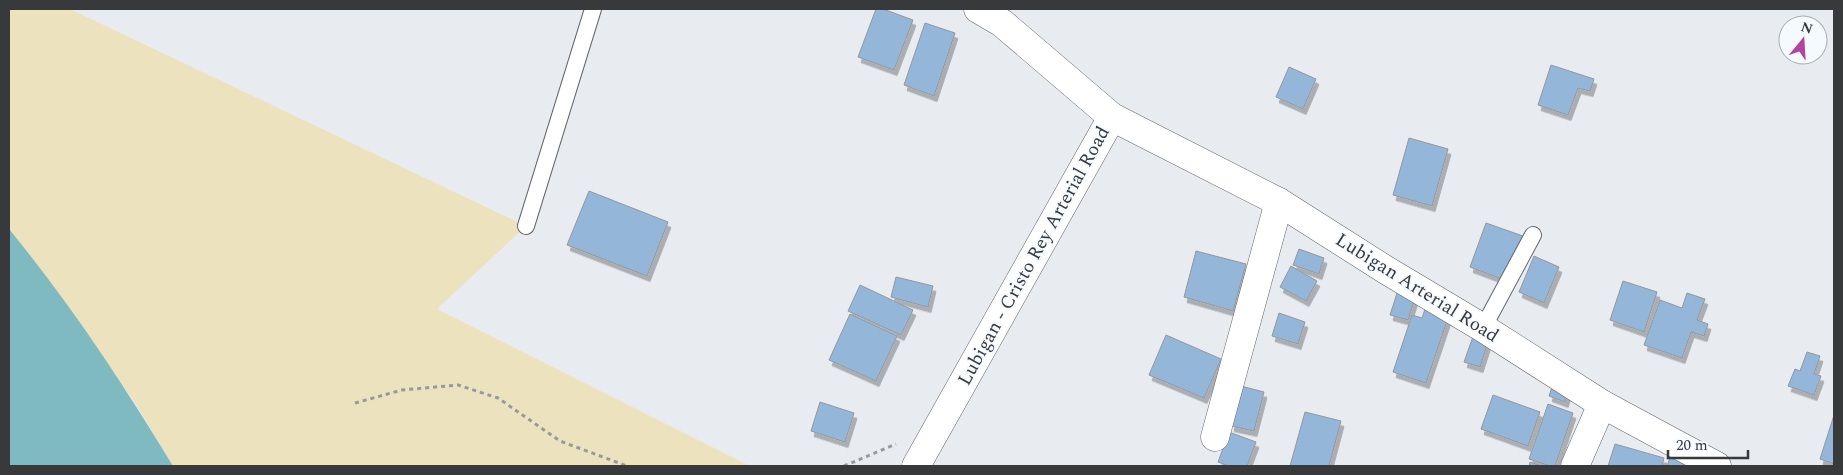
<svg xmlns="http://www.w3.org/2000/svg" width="1843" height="475" viewBox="0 0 1843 475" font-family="Spectral,serif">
<defs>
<filter id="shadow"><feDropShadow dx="3" dy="5.5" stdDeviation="0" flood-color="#0004"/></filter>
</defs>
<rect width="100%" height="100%" fill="#e8ecf1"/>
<path fill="#ece2bd" d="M9 9H70L526 226 437 309 750 466H173L134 401 9 235Z"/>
<path fill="#7ebabf" d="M9 229C70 303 123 384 173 466H9Z"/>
<g fill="#94b6d8" stroke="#93979c" filter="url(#shadow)">
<path d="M876 9H883L913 20 894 70 858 57Z"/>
<path d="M925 23 955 33 934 96 904 85Z"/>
<path d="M1551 65 1594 79 1590 91 1578 88 1568 115 1538 105Z"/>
<path d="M1289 67 1316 79 1303 109 1276 97Z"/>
<path d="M1409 138 1448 149 1432 206 1393 195Z"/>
<path d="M589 191 668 222 647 276 567 245Z"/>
<path d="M1486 223 1523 236 1507 281 1470 267Z"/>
<path d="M1299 249 1324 258 1319 274 1293 265Z"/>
<path d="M1196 251 1246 264 1233 311 1184 297Z"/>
<path d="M1534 256 1559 267 1544 303 1519 292Z"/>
<path d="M1291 266 1317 281 1306 301 1280 287Z"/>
<path d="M896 277 933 286 928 307 891 297Z"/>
<path d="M1623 281 1657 292 1644 332 1610 320Z"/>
<path d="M860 285 913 310 901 335 848 311Z"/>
<path d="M1398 290 1416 295 1408 320 1390 315Z"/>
<path d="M1687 293 1705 299 1697 320 1708 324 1704 336 1691 332 1682 358 1644 345 1660 300 1682 308Z"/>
<path d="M1426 306 1449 315 1426 383 1393 372 1412 315 1422 318Z"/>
<path d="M1279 313 1305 322 1298 344 1272 336Z"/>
<path d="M850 314 897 336 876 381 829 360Z"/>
<path d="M1476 328 1491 333 1480 367 1464 362Z"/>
<path d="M1166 335 1221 359 1204 398 1149 375Z"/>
<path d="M1807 352 1820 356 1814 374 1821 376 1814 395 1788 386 1795 369 1800 371Z"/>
<path d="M1556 375 1572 381 1565 402 1549 396Z"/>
<path d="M1241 386 1264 392 1254 431 1231 426Z"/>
<path d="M1493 395 1540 412 1528 446 1481 429Z"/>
<path d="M820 402 854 413 845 442 811 431Z"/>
<path d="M1548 404 1573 413 1555 466H1550L1529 459Z"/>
<path d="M1305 412 1341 421 1329 466H1290Z"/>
<path d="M1834 415V464L1820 459Z"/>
<path d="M1229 432 1256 442 1247 466H1229L1218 462Z"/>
<path d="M1615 444 1664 458 1662 466H1608Z"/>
<path d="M1674 446 1703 466H1667Z"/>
<path d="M1530 462 1542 466H1529Z"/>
</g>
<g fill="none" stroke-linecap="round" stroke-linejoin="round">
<defs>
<g id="lane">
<path d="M526 226 593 9"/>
<path d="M1483 328 1533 235"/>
</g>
<g id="street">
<path d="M1215 437 1279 202"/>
<path d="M1575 466 1602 404"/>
</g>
<g id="secondary">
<path d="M978 9 1002 23 1112 117 1279 202 1386 270 1483 328 1602 404 1717 466"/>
<path d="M916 466 1112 117"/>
</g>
</defs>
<use href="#lane" stroke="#62666b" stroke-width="18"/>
<use href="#street" stroke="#62666b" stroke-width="29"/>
<use href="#secondary" stroke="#62666b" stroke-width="29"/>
<g stroke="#96999d" stroke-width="3" stroke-dasharray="4 4" stroke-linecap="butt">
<path d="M355 403 402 390 458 385 498 398 560 441 627 466"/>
<path d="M844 466 896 444"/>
</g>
<use href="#lane" stroke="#fff" stroke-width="16"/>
<use href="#street" stroke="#fff" stroke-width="28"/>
<use href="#secondary" stroke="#fff" stroke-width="28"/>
</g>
<g text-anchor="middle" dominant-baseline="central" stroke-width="4" stroke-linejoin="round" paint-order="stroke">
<g font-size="19" fill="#37393b" stroke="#f5faff">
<text transform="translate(1034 256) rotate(-61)">Lubigan - Cristo Rey Arterial Road</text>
<text transform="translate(1417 288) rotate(32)">Lubigan Arterial Road</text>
</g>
</g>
<rect width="1843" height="475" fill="none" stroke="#37393b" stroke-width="20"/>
<g transform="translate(1803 40) rotate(18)"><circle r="24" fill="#f5faff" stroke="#a9adb1"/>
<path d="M0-4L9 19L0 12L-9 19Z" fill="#b145a4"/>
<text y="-8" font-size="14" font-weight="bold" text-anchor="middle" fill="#37393b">N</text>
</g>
<path d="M1668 450v8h80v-8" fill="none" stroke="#37393b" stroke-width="2.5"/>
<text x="1676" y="450" font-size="15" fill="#37393b" stroke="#f5faff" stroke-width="4" paint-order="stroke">20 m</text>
</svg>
